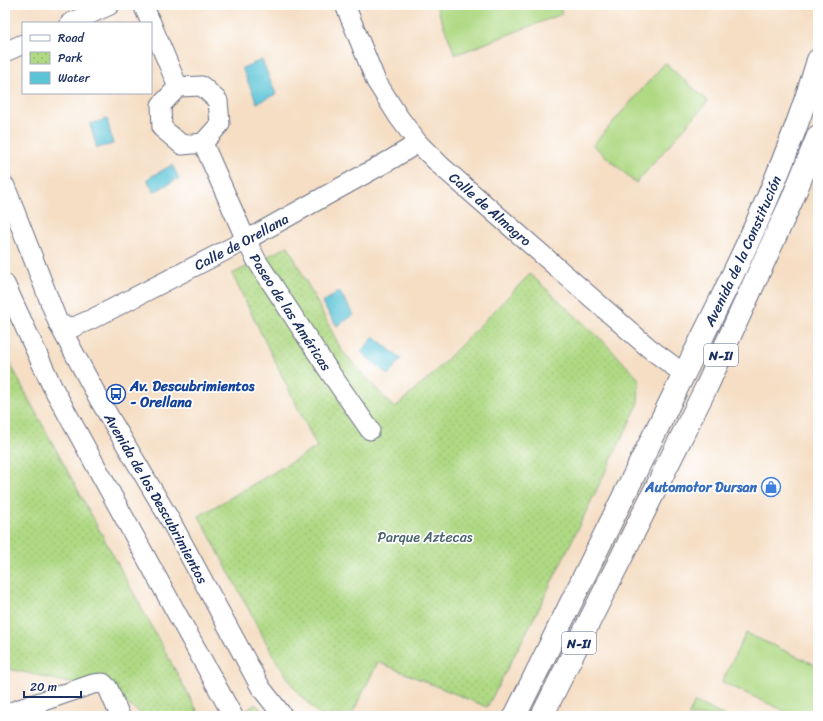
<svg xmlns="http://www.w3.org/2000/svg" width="823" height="721" viewBox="0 0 823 721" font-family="Sriracha,sans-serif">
<defs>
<pattern id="park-dots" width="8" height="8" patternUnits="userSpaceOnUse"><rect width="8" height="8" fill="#afd983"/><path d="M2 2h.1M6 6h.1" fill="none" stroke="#96bb74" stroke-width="1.8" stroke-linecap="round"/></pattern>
</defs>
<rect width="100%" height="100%" fill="#fff"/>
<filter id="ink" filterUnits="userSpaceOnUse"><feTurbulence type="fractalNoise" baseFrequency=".025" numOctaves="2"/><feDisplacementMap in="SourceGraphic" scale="8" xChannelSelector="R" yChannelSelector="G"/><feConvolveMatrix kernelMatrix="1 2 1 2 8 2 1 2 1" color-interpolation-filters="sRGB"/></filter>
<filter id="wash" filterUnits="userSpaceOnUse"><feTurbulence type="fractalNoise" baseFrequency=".012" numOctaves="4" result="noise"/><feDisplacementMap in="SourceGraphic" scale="16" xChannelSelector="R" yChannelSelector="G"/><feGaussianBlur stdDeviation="0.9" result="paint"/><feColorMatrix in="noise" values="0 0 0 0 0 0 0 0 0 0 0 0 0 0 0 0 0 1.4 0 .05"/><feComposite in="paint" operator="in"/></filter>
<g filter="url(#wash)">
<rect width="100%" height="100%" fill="#f5dec4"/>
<g fill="url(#park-dots)" stroke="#658470">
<path d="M288 246 342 351 394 408 428 379 530 274 604 342 639 379 638 405 537 612 487 707 378 662 351 716H320L298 693 274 657 199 516 317 447 232 274Z"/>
<path d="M5 353 28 398 200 716H145L109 692 5 668Z"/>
</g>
<g fill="#afd983" stroke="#658470">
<path d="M436 5H559L562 14 455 55Z"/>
<path d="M665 63 708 101 636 183 593 145Z"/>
<path d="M746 633 818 666V716H795L722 682Z"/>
<path d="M695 702 725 716H688Z"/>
<path d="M256 704 266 716H244L242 713Z"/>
</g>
<g fill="#5bc4d7" stroke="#3b7a9a">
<path d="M262 60 276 94 257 103 242 68Z"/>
<path d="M107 119 113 144 97 148 90 124Z"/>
<path d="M172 165 179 178 154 192 147 179Z"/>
<path d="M339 291 354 315 337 326 322 303Z"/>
<path d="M374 337 401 359 388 375 361 352Z"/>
</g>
</g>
<g filter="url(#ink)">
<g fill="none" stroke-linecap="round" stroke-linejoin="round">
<defs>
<g id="minor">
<path d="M143 5 151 23"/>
<path id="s1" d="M345 5 376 81 398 116 418 143 441 166 649 348 684 374"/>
<path d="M70 23 110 5"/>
<path d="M151 23 178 87"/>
<path d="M5 52 23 44"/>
<path d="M202 86 218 101 220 124 203 143 182 145 162 128 161 105 178 87Z"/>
<path id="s2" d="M203 143 246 240 257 261 331 374 370 430"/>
<path id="s3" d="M5 186 59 325 100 401 169 518 261 688 283 716"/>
<path d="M5 284 52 386 233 716"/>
<path id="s4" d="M59 325 74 327 94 318 246 240 392 159 418 143"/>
<path d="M5 714 93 684 103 683 108 688 120 716"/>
</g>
<g id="major">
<path id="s5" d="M515 716C572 602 628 488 684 374 735 272 786 169 818 60"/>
<path d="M542 716 707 386 792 200 818 136"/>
</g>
</defs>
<use href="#minor" stroke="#676c82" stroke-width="21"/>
<use href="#major" stroke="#676c82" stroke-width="24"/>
<use href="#minor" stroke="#fff" stroke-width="19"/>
<use href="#major" stroke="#fff" stroke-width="22"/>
</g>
</g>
<defs>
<symbol id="bus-ring" viewBox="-11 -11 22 22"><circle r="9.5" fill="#fff" stroke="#1a4fb4" stroke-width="1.5"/><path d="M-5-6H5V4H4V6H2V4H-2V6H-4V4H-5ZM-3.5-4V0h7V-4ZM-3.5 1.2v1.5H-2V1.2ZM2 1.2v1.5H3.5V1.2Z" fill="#1a4fb4"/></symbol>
<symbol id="shop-ring" viewBox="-11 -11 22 22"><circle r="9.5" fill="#fff" stroke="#3f7fe0" stroke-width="1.5"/><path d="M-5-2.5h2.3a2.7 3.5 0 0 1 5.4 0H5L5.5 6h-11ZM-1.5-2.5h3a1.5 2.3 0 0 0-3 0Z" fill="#3f7fe0"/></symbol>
</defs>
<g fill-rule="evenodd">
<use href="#bus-ring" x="105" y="383" width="22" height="22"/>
<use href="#shop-ring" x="760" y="476" width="22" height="22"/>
</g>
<g text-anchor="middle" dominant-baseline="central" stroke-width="3.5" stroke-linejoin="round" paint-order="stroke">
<g fill="#fff" stroke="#5f6d8e" stroke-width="1">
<rect x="704" y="344" width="34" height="22" rx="3"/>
<rect x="562" y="632" width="34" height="22" rx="3"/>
</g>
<g font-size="13" font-weight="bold" fill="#1b2f5e">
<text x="721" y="355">N-II</text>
<text x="579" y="643">N-II</text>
</g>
<g font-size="14" fill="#1b2f5e" stroke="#fff">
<text stroke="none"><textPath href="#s1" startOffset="255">Calle de Almagro</textPath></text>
<text stroke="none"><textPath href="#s4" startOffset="203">Calle de Orellana</textPath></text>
<text stroke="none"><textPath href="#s5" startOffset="518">Avenida de la Constitución</textPath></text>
<text stroke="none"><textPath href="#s2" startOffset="191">Paseo de las Américas</textPath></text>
<text stroke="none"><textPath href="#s3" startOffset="348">Avenida de los Descubrimientos</textPath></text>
</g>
<g font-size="14" font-weight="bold" fill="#164399" stroke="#fff" text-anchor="start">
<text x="130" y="386">Av. Descubrimientos<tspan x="130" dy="16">- Orellana</tspan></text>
</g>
<g font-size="14" font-weight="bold" fill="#366cbe" stroke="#fff" text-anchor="end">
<text x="757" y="487">Automotor Dursan</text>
</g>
<g font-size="14" fill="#476269" stroke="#fff">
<text x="425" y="537">Parque Aztecas</text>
</g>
</g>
<rect width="823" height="721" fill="none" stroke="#fff" stroke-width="20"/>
<rect x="22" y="22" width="130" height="72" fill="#ffffff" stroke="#a4acbf"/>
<rect x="30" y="35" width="20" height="6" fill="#ffffff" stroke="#a4acbf"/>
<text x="58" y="42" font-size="12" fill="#1b2f5e">Road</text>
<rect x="30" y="52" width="20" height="12" fill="url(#park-dots)" stroke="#a4acbf"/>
<text x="58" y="62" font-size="12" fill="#1b2f5e">Park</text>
<rect x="30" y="72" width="20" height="12" fill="#5bc4d7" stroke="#a4acbf"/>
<text x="58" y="82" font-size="12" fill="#1b2f5e">Water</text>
<path d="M24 691v6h57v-6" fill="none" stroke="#1b2f5e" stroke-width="2"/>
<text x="30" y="691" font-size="12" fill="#1b2f5e" stroke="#ffffff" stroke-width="3" paint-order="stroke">20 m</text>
</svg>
